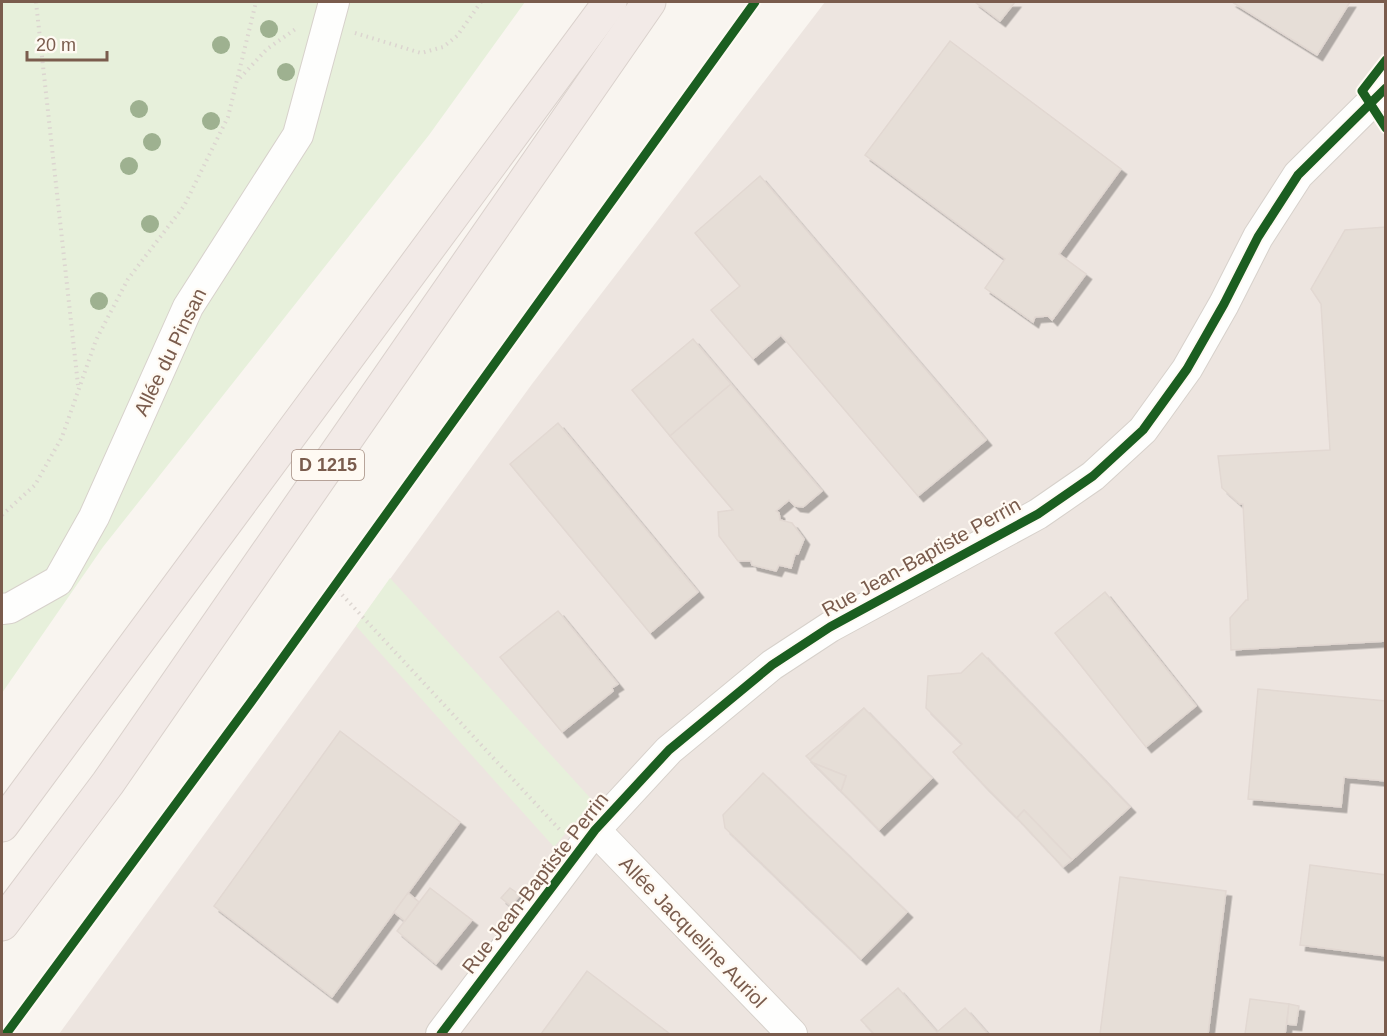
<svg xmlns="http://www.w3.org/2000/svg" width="1387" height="1036" viewBox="0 0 1387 1036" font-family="Helvetica,sans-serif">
<defs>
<filter id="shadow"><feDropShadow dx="5.5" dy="5.5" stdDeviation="0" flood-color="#0004"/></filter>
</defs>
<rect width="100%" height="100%" fill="#f9f5f0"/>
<path fill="#ede5e0" d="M825 2H1385V1034H59L532 384Z"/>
<g fill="#e7f0db">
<path d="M2 2H525L429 135 103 547 2 693Z"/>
<path d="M390 578 593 801 554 847 356 626Z"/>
</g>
<g fill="#e6ded7" stroke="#e2d8d2" stroke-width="1.5" filter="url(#shadow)">
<path d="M975 2H1015L1000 21Z"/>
<path d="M1232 2H1350L1317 55Z"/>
<path d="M950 41 1121 169 1059 254 1086 274 1052 320 1048 316 1035 317 1033 322 985 288 1005 259 865 155Z"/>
<path d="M760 176 986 440 918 496 781 335 753 359 711 310 740 286 695 233Z"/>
<path d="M1386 227V641L1231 650 1230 618 1246 600H1248L1243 504H1240L1222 488 1218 456 1330 450 1321 304 1311 289 1345 230Z"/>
<path d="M693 339 731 384 670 436 632 390Z"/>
<path d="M731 384 822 491 803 507 795 506 789 500 776 511 779 513 780 520 792 523 804 539 798 554H795L791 568 779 565 776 571 752 565 751 561H738L719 536 718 512 733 510 670 436Z"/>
<path d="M558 423 698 592 650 633 510 464Z"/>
<path d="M1105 592 1196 706 1146 747 1055 633Z"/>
<path d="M558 611 618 684 612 688 613 691 562 732 500 657Z"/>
<path d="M982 653 1130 807 1072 860 1024 810 1017 818 983 784 953 752 962 744 926 708 928 676 961 673Z"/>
<path d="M1258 689 1386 701V781L1344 777 1341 807 1248 799Z"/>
<path d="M864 708 810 760 806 756Z"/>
<path d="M864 708 932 778 879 830 841 791 846 776 813 763 810 760Z"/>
<path d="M340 731 460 822 332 997 214 906Z"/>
<path d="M813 763 846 776 841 791Z"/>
<path d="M763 773 907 912 861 959 725 828 723 815Z"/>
<path d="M1024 810 1072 860 1063 867 1017 818Z"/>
<path d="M1310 865 1386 875V956L1300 945Z"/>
<path d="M1120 877 1226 891 1208 1034H1100Z"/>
<path d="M430 888 472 920 436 964 397 931Z"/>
<path d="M510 888 520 895 511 906 501 898Z"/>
<path d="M408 893 419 902 405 921 394 912Z"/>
<path d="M587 971 670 1034H541Z"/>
<path d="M898 988 937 1032 965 1008 988 1034H874L861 1020Z"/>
<path d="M1250 999 1289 1004 1285 1034H1245Z"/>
<path d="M1289 1004 1299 1006 1296 1025 1287 1024Z"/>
</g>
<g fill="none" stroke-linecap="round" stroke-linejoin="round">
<defs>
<g id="minor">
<path d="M2 609 10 608 58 581 94 517 188 307 298 135 334 2"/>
<path d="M595 830 792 1034"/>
<path d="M441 1034 595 830 669 750 772 665 830 627 1038 514 1093 476 1143 430 1187 369 1224 304 1258 237 1298 175 1386 88"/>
</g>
<g id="motorway">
<path d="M2 825 610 2"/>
<path d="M2 924 108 783 649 2"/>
</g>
</defs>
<use href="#minor" stroke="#d7d1cb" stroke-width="32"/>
<use href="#motorway" stroke="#dad1cc" stroke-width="35"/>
<g stroke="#dcd5d0" stroke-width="4" stroke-dasharray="1.5 4.5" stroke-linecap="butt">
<path d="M36 2 78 385"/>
<path d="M355 33 421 53 443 47 457 36 481 2"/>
<path d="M240 78 267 49 297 28"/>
<path d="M2 515 35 485 62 437 96 340 128 279 184 206 228 117 256 2"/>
<path d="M334 586 560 830"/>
</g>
<use href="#minor" stroke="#fefefd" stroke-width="30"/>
<use href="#motorway" stroke="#f2eae7" stroke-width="33"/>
<defs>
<g id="cycleway">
<path d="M1386 60 1362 91 1386 128"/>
<path d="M6 1034 251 702 755 2"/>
<path d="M441 1034 595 830 669 750 772 665 830 627 1038 514 1093 476 1143 430 1187 369 1224 304 1258 237 1298 175 1386 88"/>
</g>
</defs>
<use href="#cycleway" stroke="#fffaf3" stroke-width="13"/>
<use href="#cycleway" stroke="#1b5e20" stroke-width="9"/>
</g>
<g fill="#9eb190">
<circle cx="269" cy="29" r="9"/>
<circle cx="221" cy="45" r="9"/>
<circle cx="286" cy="72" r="9"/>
<circle cx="139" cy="109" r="9"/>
<circle cx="211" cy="121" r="9"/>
<circle cx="152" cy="142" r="9"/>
<circle cx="129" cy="166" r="9"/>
<circle cx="150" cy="224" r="9"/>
<circle cx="99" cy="301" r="9"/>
</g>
<g text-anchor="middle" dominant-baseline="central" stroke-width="4.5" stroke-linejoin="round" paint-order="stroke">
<rect fill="#fffaf3" stroke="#a28b7f" stroke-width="1.5" x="292" y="450" width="72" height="30" rx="4.5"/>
<g font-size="18" font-weight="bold" fill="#7a5c4d">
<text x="328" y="465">D 1215</text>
</g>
<g font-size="20" fill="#7a5c4d" stroke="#fffaf3">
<text transform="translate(170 352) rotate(-64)">Allée du Pinsan</text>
<text transform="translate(921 557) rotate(-29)">Rue Jean-Baptiste Perrin</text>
<text transform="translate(535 883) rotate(-52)">Rue Jean-Baptiste Perrin</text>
<text transform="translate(693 932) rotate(46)">Allée Jacqueline Auriol</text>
</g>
</g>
<rect width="1387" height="1036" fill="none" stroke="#7a5c4d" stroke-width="6"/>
<path d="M27 51v9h80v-9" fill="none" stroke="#7a5c4d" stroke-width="3"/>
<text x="36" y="51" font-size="18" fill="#7a5c4d" stroke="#fffaf3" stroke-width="4.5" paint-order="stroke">20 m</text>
</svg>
